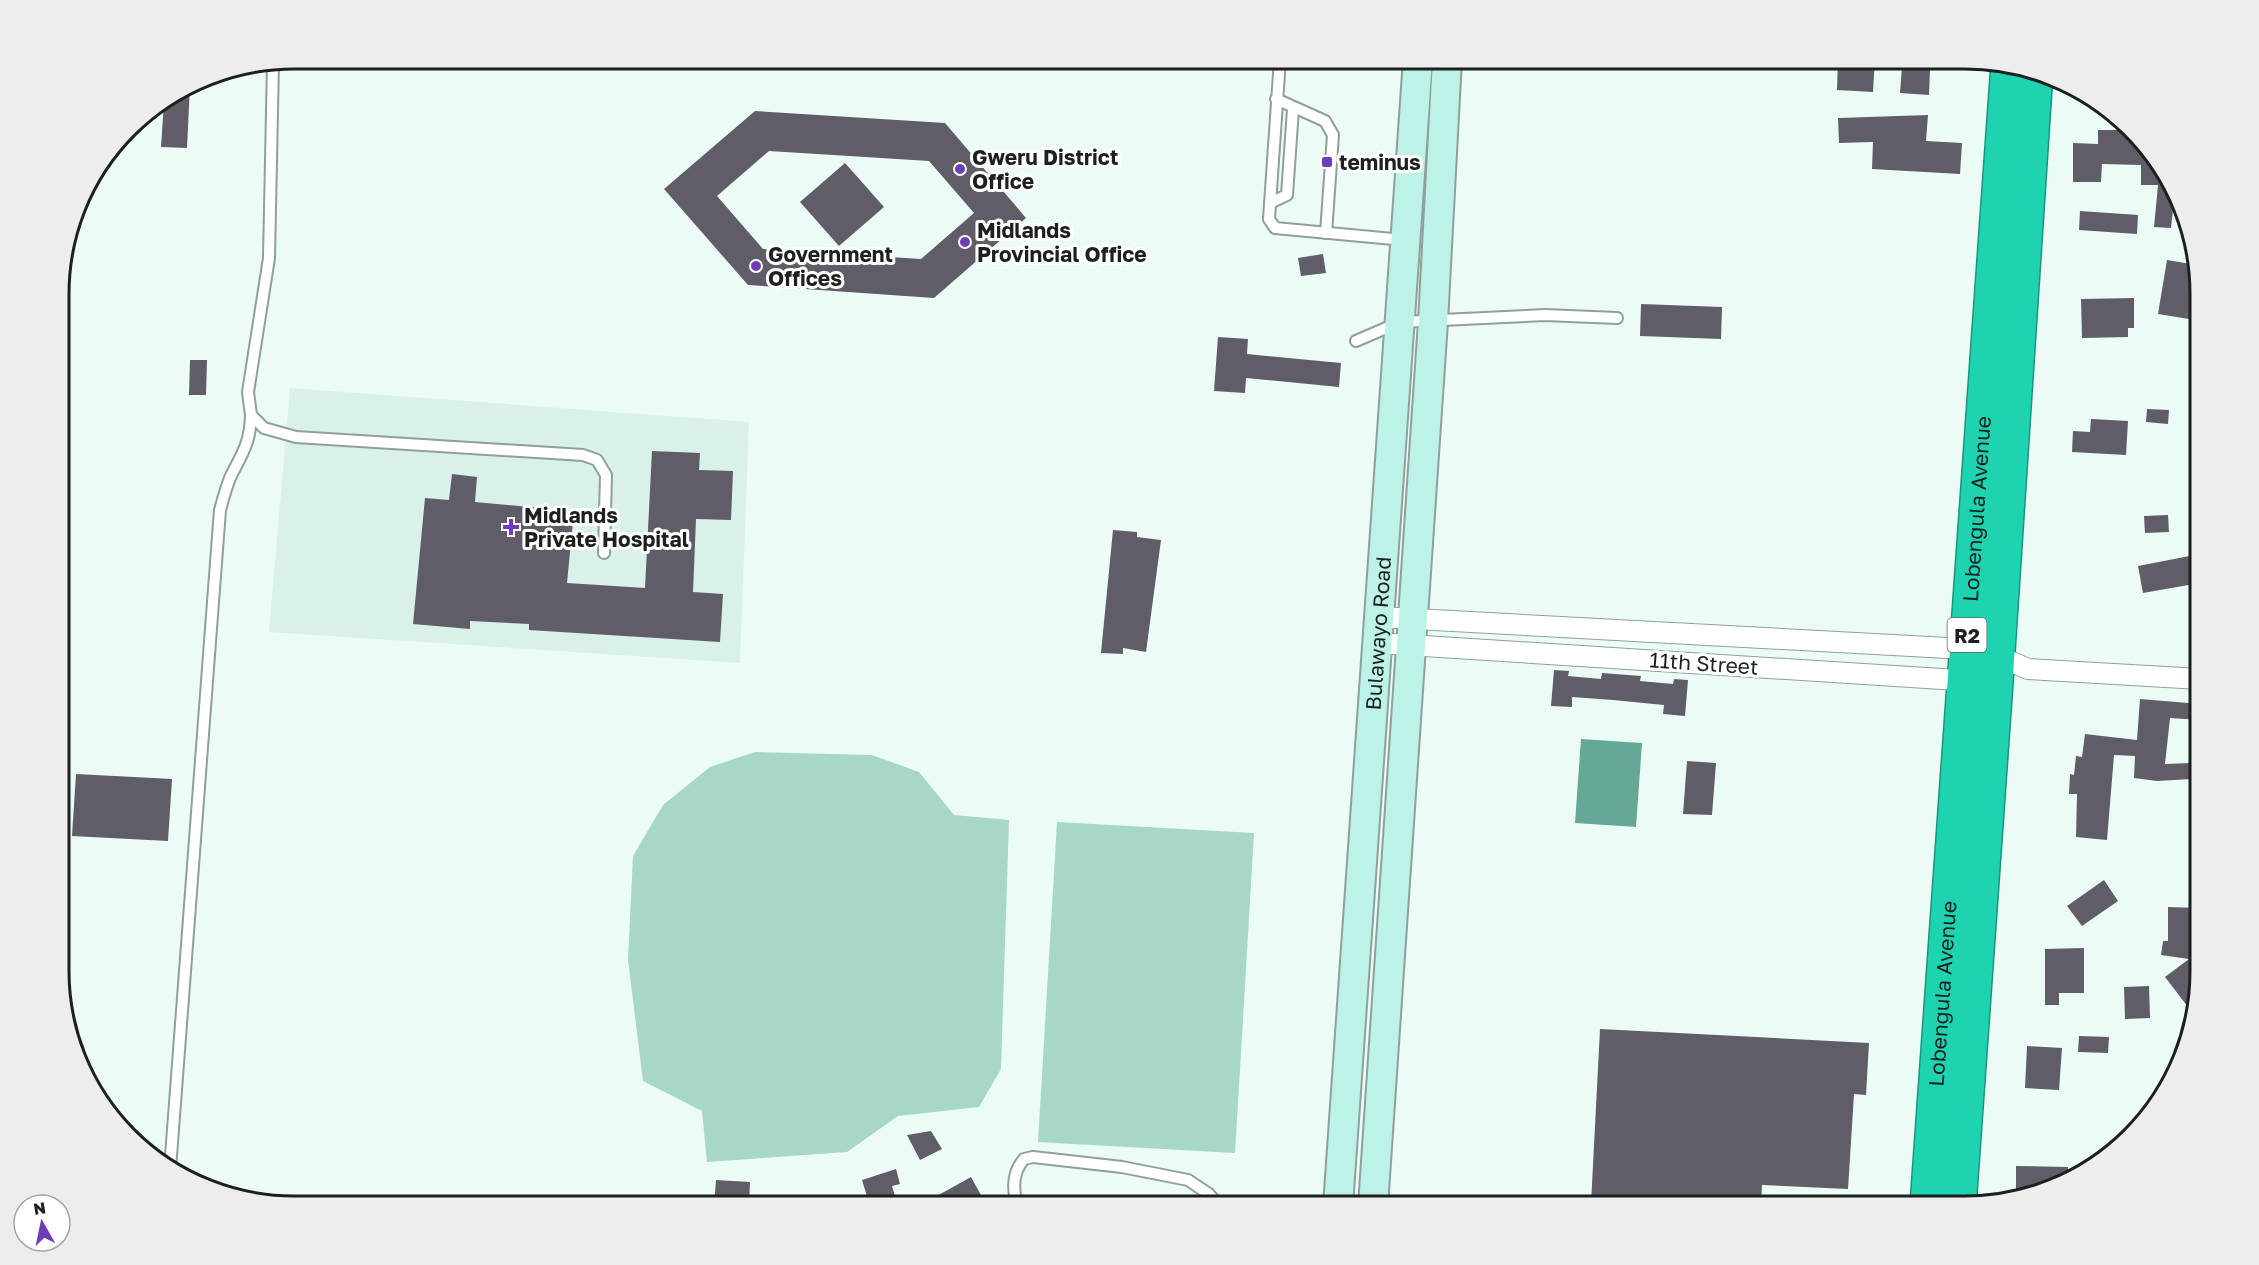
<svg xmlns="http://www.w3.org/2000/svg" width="2259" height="1265" viewBox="0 0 2259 1265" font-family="'Golos Text',sans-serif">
<rect width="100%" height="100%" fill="#ebfbf6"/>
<path fill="#d9f1e9" d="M290 388 749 422 740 663 269 632Z"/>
<g fill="#a7d7c8">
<path d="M755 752 872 755 919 772 954 815 1009 820 1001 1069 979 1107 898 1116 847 1152 707 1162 702 1111 643 1081 628 960 633 856 663 805 710 767Z"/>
<path d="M1057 822 1254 833 1235 1153 1038 1142Z"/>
</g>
<path fill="#64a895" d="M1581 739 1642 743 1636 827 1575 823Z"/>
<g fill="#605d68" fill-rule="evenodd">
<path d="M1838 58H1875L1873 92 1837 90Z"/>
<path d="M1902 67 1930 69 1929 95 1900 93Z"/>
<path d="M190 85 187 148 161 147 164 102Z"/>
<path d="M755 111 945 123 1026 218 934 298 748 285 664 189ZM769 151 929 161 974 213 921 259 763 249 717 196Z"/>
<path d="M1928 115 1926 141 1962 143 1960 174 1872 169 1873 142 1839 143 1838 118Z"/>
<path d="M2098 130H2126L2161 164 2175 192 2171 228 2154 227 2158 185H2141V165L2102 164 2101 182H2073V143L2098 144Z"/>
<path d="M845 163 884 207 839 246 800 202Z"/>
<path d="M2080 211 2138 215 2137 234 2079 230Z"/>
<path d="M1323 254 1326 273 1301 276 1298 258Z"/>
<path d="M2167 260 2197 265 2189 319 2158 314Z"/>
<path d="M2134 298V328H2128V337L2082 338 2081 299Z"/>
<path d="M1641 304 1722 307 1721 339 1640 336Z"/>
<path d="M1218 337 1248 339 1247 354 1341 363 1339 387 1246 378 1245 393 1214 391Z"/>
<path d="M190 360H207L206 395H189Z"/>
<path d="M2147 409 2169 410 2168 424 2146 422Z"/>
<path d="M2091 419 2128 421 2126 455 2072 452 2073 431 2090 432Z"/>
<path d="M652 451 700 453 699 470 733 471 731 520 696 519 693 592 723 594 720 642 529 630V624L470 621V629L413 624 425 498 449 500 452 474 477 477 475 502 574 511 567 583 645 588Z"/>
<path d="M2168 515 2169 532 2145 533 2144 516Z"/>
<path d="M1113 530 1137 532V537L1161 540 1146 652 1123 648V654L1101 653Z"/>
<path d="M2200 554V583L2143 593 2138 566Z"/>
<path d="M1554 670 1569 671 1568 676 1601 679 1602 673 1641 676 1640 681 1673 684 1674 679 1688 680 1685 716 1663 714 1664 705 1613 700 1572 697V707L1551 706Z"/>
<path d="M2140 699 2200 704V720L2170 718 2165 764 2191 763 2192 779 2157 781 2134 778 2135 756 2114 755 2107 840 2076 837 2077 794H2069L2070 774 2074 775 2076 756 2082 757 2085 734 2137 740Z"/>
<path d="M1687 761 1716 763 1712 815 1683 814Z"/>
<path d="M76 774 172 779 168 841 72 836Z"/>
<path d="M2104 880 2118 901 2082 926 2067 906Z"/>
<path d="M2168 907 2200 908V986L2195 1001 2188 1007 2165 977 2189 959 2161 955 2163 941H2168Z"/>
<path d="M2084 948V993H2059V1005H2045V949Z"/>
<path d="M2149 986 2150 1018 2125 1019 2124 987Z"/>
<path d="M1600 1029 1869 1043 1866 1095 1854 1094 1848 1189 1762 1185 1761 1206 1591 1204Z"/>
<path d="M2079 1036 2109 1037 2108 1053 2078 1052Z"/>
<path d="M2027 1046 2062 1048 2059 1090 2025 1088Z"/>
<path d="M931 1131 942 1149 920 1160 907 1135Z"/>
<path d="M2016 1166 2068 1167V1179L2016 1195Z"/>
<path d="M896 1169 900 1184 892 1186 898 1206H870L862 1180Z"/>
<path d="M971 1177 987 1206H916L944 1192Z"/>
<path d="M716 1180 750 1182 749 1206H714Z"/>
</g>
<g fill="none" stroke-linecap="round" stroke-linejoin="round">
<defs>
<g id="lane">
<path d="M1280 59 1269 219 1275 228 1404 240"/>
<path d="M273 63 269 258 248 392 251 415 264 428 296 437 583 455 597 460 606 475 604 553"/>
<path d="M1276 99 1325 121 1333 135 1326 233"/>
<path d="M1270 203 1287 195 1293 109"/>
<path d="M1356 341 1400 322 1545 315 1617 318"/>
<path d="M170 1169 220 510C223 499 226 488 230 478 242 453 250 445 251 415"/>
<path d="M1018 1206C1012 1189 1012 1173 1024 1159L1033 1157 1122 1167 1188 1180 1209 1194 1219 1206"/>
<path d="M1035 1206H1045"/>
</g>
<g id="street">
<path d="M1379 617 1966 649 1998 656 2028 669 2200 679"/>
<path d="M1377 643 1973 681"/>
</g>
<g id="secondary">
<path id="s1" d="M1338 1206 1418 59"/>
<path d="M1373 1206 1433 322 1447 59"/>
</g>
<g id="highway">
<path id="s2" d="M1927 1206 2008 64"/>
<path d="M1959 1206 1996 682 2036 71"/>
</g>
</defs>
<use href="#lane" stroke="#909f9a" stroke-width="14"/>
<use href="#street" stroke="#909f9a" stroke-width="22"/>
<use href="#secondary" stroke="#909f9a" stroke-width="32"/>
<use href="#highway" stroke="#1d957e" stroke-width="36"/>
<use href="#lane" stroke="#fff" stroke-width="10"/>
<use href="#street" stroke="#fff" stroke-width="20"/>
<use href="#secondary" stroke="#bcf2e7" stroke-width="28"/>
<use href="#highway" stroke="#1ed3b0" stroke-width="33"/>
</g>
<g fill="#6f3eb6" stroke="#fff" stroke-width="2">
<rect x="1321" y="156" width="12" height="12" rx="3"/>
<circle cx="960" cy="169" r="6"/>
<circle cx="965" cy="242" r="6"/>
<circle cx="756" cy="266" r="6"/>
<path d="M508 518h6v6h6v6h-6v6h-6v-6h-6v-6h6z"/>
</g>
<g text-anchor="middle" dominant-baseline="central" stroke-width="6" stroke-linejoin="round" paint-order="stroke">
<rect fill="#fff" stroke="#606463" stroke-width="1.5" x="1947.5" y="618" width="39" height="34" rx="4.5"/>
<g font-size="20" font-weight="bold" fill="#1c2120">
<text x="1967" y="635">R2</text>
</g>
<g font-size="21" font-weight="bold" fill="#1c2120" stroke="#fff" text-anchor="start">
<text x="972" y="157">Gweru District<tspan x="972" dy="24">Office</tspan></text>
<text x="1339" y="162">teminus</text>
<text x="977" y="230">Midlands<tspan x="977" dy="24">Provincial Office</tspan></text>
<text x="768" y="254">Government<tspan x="768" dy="24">Offices</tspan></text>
<text x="524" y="515">Midlands<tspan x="524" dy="24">Private Hospital</tspan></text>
</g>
<g font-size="21" fill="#1c2120" stroke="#fff">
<text stroke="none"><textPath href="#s2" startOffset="699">Lobengula Avenue</textPath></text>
<text stroke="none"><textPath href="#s1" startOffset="574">Bulawayo Road</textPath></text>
<text transform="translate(1704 663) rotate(4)">11th Street</text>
<text stroke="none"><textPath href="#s2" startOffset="213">Lobengula Avenue</textPath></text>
</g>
</g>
<path d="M0 0H2259V1265H0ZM294 69H1965A225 225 0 0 1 2190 294V971A225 225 0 0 1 1965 1196H294A225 225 0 0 1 69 971V294A225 225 0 0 1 294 69Z" fill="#ededed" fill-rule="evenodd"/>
<path fill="none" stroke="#1c2120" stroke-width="3" d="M294 69H1965A225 225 0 0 1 2190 294V971A225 225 0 0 1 1965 1196H294A225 225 0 0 1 69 971V294A225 225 0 0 1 294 69Z"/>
<g transform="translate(42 1223) rotate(351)"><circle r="28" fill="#ffffff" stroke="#a4a6a6" stroke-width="1.5"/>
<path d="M0-4.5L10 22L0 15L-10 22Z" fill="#6f3eb6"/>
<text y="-9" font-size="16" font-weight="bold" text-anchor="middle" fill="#1c2120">N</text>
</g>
</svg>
